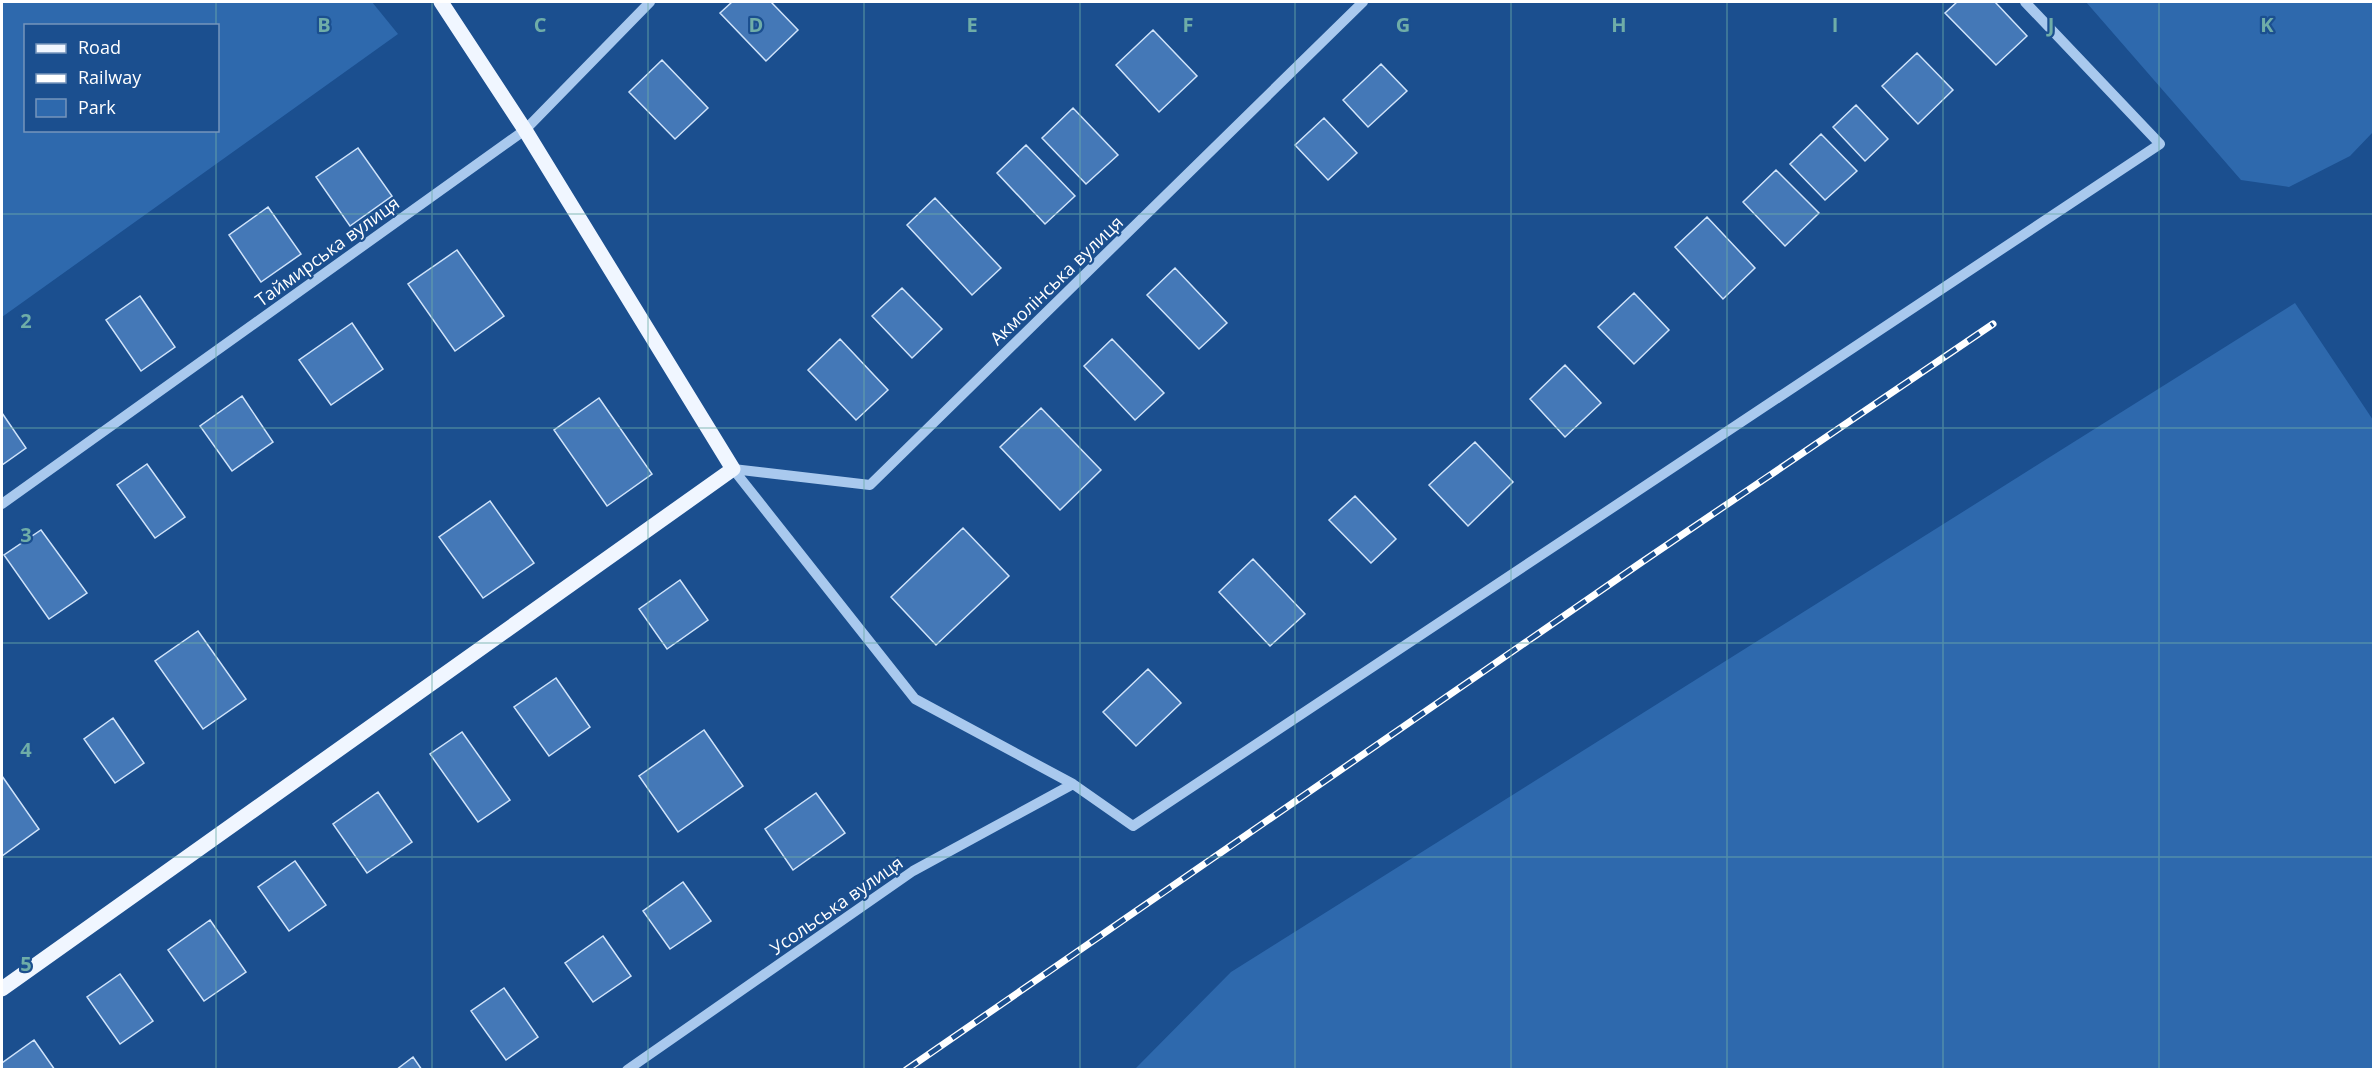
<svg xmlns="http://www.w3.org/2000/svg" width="2375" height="1071" font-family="'Open Sans',sans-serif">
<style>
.green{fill:#2e69ad;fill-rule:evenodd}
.building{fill:#4478b7;stroke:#cfe3fa;stroke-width:1.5}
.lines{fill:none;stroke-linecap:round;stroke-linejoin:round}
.minor{stroke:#a9c9ee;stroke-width:10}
.major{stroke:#f0f6ff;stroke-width:15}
.rail-casing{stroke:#fff;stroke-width:7}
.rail{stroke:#1b4f8f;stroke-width:4.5;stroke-dasharray:14;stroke-linecap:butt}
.grid{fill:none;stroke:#6fada8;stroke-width:1.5;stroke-opacity:0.55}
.labels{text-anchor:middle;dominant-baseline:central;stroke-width:4.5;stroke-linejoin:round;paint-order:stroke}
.street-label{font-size:18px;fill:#fff;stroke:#1b4f8f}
.grid-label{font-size:20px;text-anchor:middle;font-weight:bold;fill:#6fada8;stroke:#1b4f8f;stroke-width:4.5;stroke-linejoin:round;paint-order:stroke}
</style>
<rect width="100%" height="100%" fill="#1b4f8f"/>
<path class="green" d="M2,2h370l26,32 -396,283zM26,26h192v104h-192z
M2086,2h287v130l-23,24 -61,31 -48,-7z
M2295,303l78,117v649h-1238l96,-97z"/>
<path class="building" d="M732,2h39l27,28 -32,31 -46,-48z
M1957,2h38l32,34 -31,29 -51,-52z
M1153,30l44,46 -38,36 -43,-47z
M1917,53l36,37 -35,34 -36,-38z
M662,60l46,48 -33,31 -46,-47z
M1381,64l26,27 -39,36 -25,-27z
M1856,105l32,34 -23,22 -32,-34z
M1073,108l45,47 -32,29 -44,-46z
M1324,118l33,35 -29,27 -33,-35z
M1821,134l36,37 -32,29 -35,-36z
M1026,145l49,51 -30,28 -48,-51z
M358,148l34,48 -42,30 -34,-49z
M1776,170l43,43 -34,33 -42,-44z
M935,198l66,70 -29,27 -65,-70z
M268,207l33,47 -40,28 -32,-47z
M1707,217l48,51 -32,31 -48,-52z
M457,250l47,66 -49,35 -47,-67z
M1175,268l52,55 -28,26 -52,-54z
M902,288l40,41 -30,29 -40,-42z
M1634,293l35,37 -35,34 -36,-37z
M140,296l35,51 -34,24 -35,-51z
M352,323l31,46 -52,36 -32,-45z
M840,339l48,51 -32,30 -48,-50z
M1112,339l52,54 -29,27 -51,-54z
M1565,365l36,38 -36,34 -35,-38z
M242,396l31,46 -41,29 -32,-45z
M599,398l53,76 -45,32 -53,-76z
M1041,408l60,62 -41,40 -60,-63z
M2,413l24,35 -24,17z
M1475,442l38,40 -45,44 -39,-41z
M147,464l38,53 -30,21 -38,-53z
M1355,496l41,43 -25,24 -42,-43z
M490,501l44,62 -51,35 -44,-61z
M963,528l46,48 -73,69 -45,-48z
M41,530l46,63 -38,26 -45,-64z
M1253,559l52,55 -35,32 -51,-54z
M680,580l28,40 -41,29 -28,-40z
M198,631l48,68 -43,30 -48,-68z
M1148,669l33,34 -45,43 -33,-34z
M556,678l34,49 -41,29 -35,-49z
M113,718l31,45 -29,20 -31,-44z
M704,730l39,56 -65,46 -39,-56z
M462,732l48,68 -32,22 -48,-68z
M2,776l37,53 -37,27z
M378,792l34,50 -45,31 -34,-49z
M816,793l29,40 -52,37 -28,-41z
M295,861l31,44 -37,26 -31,-44z
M683,882l28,39 -41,28 -27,-38z
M210,920l36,52 -42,29 -36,-51z
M603,936l28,40 -38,26 -28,-39z
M120,974l33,47 -33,23 -33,-47z
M504,988l34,49 -32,23 -35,-49z
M34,1040l21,30h-53v-7z
M413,1057l9,13h-26z"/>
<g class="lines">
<path class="minor" d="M733,469l182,230 158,85 60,42 1027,-682 -135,-142
M733,469l137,16 493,-483
M2,504l523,-374 125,-128
M627,1070l286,-199 160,-87"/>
<path class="major" d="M2,989l731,-520 -208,-339 -84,-128"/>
<defs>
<path id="rail" d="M906,1070l733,-506 354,-240"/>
</defs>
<use href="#rail" class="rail-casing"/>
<use href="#rail" class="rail"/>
</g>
<path class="grid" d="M216,2v24M432,2v1068M648,2v1068M864,2v1068M1080,2v1068M1295,2v1068M1511,2v1068M1727,2v1068M1943,2v1068M2159,2v1068M216,130v940M2,214h2372M2,428h2372M2,643h2372M2,857h2372"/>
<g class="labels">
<g class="street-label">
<text transform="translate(327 251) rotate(-36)">Таймирська вулиця</text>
<text transform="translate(1056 280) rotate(-44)">Акмолiнська вулиця</text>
<text transform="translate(836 905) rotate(-35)">Усольська вулиця</text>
</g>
</g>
<g class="grid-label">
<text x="324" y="32">B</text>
<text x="540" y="32">C</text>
<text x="756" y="32">D</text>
<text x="972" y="32">E</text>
<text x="1188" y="32">F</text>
<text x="1403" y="32">G</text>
<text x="1619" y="32">H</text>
<text x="1835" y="32">I</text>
<text x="2051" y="32">J</text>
<text x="2267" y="32">K</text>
<text x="26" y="328">2</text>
<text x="26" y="542">3</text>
<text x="26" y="757">4</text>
<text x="26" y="971">5</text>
</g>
<rect width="2375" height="1071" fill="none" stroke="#ffffff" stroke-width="6"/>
<rect x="24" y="24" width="195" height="108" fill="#1b4f8f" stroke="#7695bc" stroke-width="1.5"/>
<rect x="36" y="44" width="30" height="9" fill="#f0f6ff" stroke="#7695bc" stroke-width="1.5"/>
<text x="78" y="54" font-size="18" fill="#ffffff">Road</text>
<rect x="36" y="74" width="30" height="9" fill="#ffffff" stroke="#7695bc" stroke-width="1.5"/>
<text x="78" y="84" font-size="18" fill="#ffffff">Railway</text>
<rect x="36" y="99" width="30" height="18" fill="#2e69ad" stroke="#7695bc" stroke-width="1.5"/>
<text x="78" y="114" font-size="18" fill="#ffffff">Park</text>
</svg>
